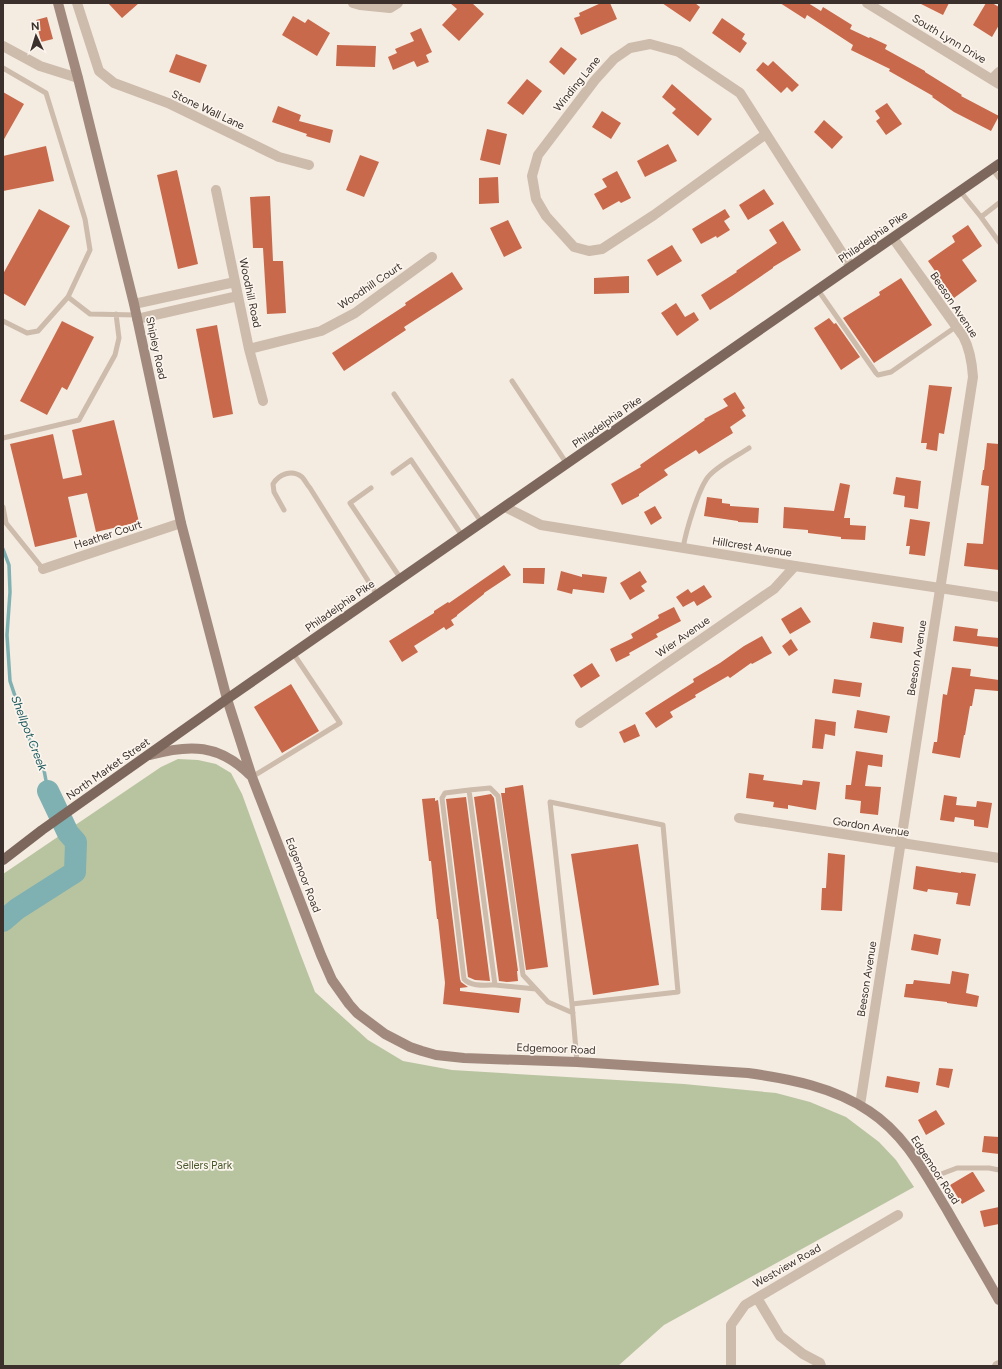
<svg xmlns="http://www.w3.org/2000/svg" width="1002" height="1369" font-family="Figtree,sans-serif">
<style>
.green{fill:#b8c4a0}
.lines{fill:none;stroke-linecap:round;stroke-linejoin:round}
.stream{stroke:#7fb0b2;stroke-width:3.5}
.river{stroke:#7fb0b2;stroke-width:22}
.building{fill:#c8694b}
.service{stroke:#cdbbac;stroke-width:5}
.minor{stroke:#cdbbac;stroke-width:10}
.tertiary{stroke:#cdbbac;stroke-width:10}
.secondary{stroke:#a18a7d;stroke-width:10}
.primary{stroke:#7d675c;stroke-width:10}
.labels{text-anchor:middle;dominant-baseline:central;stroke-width:3.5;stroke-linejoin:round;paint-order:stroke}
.street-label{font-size:11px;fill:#3b302b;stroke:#fbf5ee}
.park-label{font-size:11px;fill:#4a5a2e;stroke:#fbf5ee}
.water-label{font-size:12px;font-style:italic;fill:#1f5a5e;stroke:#fbf5ee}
</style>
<rect width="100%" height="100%" fill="#f4ebe1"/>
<path class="green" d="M178,759l20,1 18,4 15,9 11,21 58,159 15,39 53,48 35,21 49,9 232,14 92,9 34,9 36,15 33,25 17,18 18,27 -250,138 -46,41h-615v-492l158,-107z"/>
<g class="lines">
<path class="stream" d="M3,549l6,16 1,27 -3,43 3,46 19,57 14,27 5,26"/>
<path class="river" d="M3,921l14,-12 58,-37 1,-30 -8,-9 -20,-42"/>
</g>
<path class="building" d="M108,3h31l-17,15z
M450,3h22l12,11 -25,27 -17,-16 15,-16z
M601,3h9l7,16 -36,16 -7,-17 6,-2 -1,-3z
M662,3h33l5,4 -10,15z
M780,3h28l13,8 2,-4 29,18 -2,4 19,9 1,-1 17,8 -2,4 40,22v1l37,23 -1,1 38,20 -8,15 -37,-19 -22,-15 1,-1 -44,-25 1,-2 -39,-19 2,-5 -46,-30 -2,4z
M919,3h30l-6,12z
M986,3h6l7,4v18l-7,12 -19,-12z
M293,16l12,7 3,-4 22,14 -13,23 -35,-21z
M47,17l6,22 -12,3 -5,-22z
M722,18l23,16 -3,5 5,4 -7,10 -28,-20z
M421,28l11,24 -6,3 3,7 -12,5 -3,-6 -21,9 -5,-13 9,-4 -2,-4 19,-8 -4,-8z
M337,45l39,1 -1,21 -39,-1z
M561,47l16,12 -13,16 -15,-13z
M176,54l31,11 -7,18 -31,-11z
M773,61l26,24 -7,7 -5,-5 -6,6 -25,-23 7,-8 5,4z
M527,79l15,12 -19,24 -16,-12z
M672,84l40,35 -14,17 -26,-23 4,-4 -14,-12z
M3,92l21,12 -21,37z
M887,103l15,21 -16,11 -10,-14 4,-3 -5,-7z
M278,106l23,9 -2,6 34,9 -3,13 -24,-7 1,-2 -35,-12z
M602,111l19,12 -10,16 -19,-12z
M824,120l19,17 -11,12 -18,-17z
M487,129l20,5 -7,31 -20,-5z
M668,144l9,17 -32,16 -8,-16z
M46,146l8,35 -51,10v-35z
M360,155l19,7 -15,35 -18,-7z
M177,170l21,94 -20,5 -21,-94z
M617,171l14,27 -10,5 -2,-2 -16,9 -9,-16 13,-7 -5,-8z
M498,177l1,26 -20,1v-26z
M764,189l10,15 -26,16 -9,-15z
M270,196l3,65h10l3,52 -19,1 -4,-66h-10l-3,-51z
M39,209l31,17 -45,80 -22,-13v-19z
M725,209l5,8 -6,4 6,9 -13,8 -1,-2 -15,8 -9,-15z
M508,220l14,28 -18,9 -14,-29z
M783,221l18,29 -28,17v1l-41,28 -22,14 -9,-15 36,-23 -1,-1 41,-28 -8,-13z
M968,225l14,21 -20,14 15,21 -23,17 -26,-37 27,-19 -3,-6z
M672,245l10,16 -25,15 -10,-16z
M452,272l11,17 -59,38 2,3 -62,41 -12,-18 74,-48 -1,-2z
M629,276v17l-35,1v-16z
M901,278l31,47 -58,38 -31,-45 37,-23 -1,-3z
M676,303l9,14 9,-5 5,8 -22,16 -16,-23z
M829,318l5,6 2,-1 24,34 -19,13 -27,-42z
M62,321l32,16 -27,53 -5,-3 -15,28 -27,-14z
M217,325l16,89 -20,4 -17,-89z
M929,385l23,2 -8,47 -5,-1 -2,18 -11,-2 1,-6h-6z
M735,392l10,16 -3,2 4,6 -16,11 3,6 -34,21 -3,-4 -32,20 4,5 -29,19v2l-17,9 -11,-21 30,-17 -1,-2 65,-45 -1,-1 24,-13 -5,-7z
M114,420l25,102 -43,10 -9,-39 -19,4 9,40 -42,10 -25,-103 43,-10 10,45 19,-4 -10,-45z
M987,443l12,1v126l-35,-4 3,-23 16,1 6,-58 -8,-1 2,-15h1z
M896,477l25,4 -3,28 -14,-2 1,-11 -12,-2z
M840,483l10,2 -6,33h6v7l16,1 -1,14 -24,-1v-2l-33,-4v-3l-25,-2 1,-21 50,4z
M707,497l15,2v4l8,1v2l29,2 -1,15 -20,-1v-1l-34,-5z
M655,506l7,12 -11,7 -7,-13z
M910,519l20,3 -5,34 -16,-2 1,-8h-4z
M504,565l7,10 -27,18v1l-27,21v1l-6,4 3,5 -8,5 -2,-3 -30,19 4,6 -16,10 -13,-21 45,-28v-2l14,-9 1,1z
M523,568h22l-1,16 -21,-1z
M561,571l21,6v-3l25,3 -3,16 -31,-4 -1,5 -15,-4z
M640,571l7,11 -6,4 4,5 -15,9 -10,-17z
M704,585l8,12 -15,9 -3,-5 -11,6 -7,-10 12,-8 3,4z
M674,607l7,14 -25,13 2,3 -29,16 1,2 -14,7 -6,-13 23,-11 -2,-4 28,-16 -1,-3z
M801,607l10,15 -21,12 -9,-15z
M873,622l31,5 -2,16 -32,-5z
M955,626l23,3 -1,7 22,2v9l-46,-6z
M762,636l10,17 -20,11 -1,-1 -21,15 -2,-2 -33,19 1,2 -26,15 3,5 -17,11 -11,-15 49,-31 -1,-3 27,-16 24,-17z
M791,639l7,11 -9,6 -7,-10z
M592,663l8,13 -19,12 -8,-13z
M952,667l19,2 -1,7 29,4 -1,11 -23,-2 -3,17h-2l-5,29h-1l-4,23 -28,-5 2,-11h3l6,-48 4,1z
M834,679l28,4 -2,14 -28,-4z
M291,684l28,47 -37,22 -28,-46z
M857,710l33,6 -3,17 -33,-5z
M815,719l21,3 -1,14 -10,-2 -2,15 -11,-1z
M635,724l5,12 -16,7 -5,-11z
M856,751l27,4 -1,12 -14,-2 -3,21 16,1 -3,28 -18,-2 1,-12 -16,-2 1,-14h5z
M749,773l15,2 -1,5 39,5 1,-5 17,2 -4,28 -28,-5v4l-15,-2 1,-5 -28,-4z
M523,785l25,182 -22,3 -25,-177h4v-5z
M491,794l3,4 24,173h-1l1,10 -11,1 -8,-1 -25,-184z
M944,795l13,2 -1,8 20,2 1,-6 15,2 -4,25 -14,-2v-6l-19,-3 -1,5 -14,-2z
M466,797l24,184 -15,-1 -7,-3 -22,-178z
M435,798v3l3,-1 22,179 1,3 7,5 -8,1v3l61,7 -2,15 -76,-9 2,-21 -7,-64h-1l-6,-58h-2l-7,-62z
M638,844l21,141 -66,10 -22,-141z
M828,853l17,2 -3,56 -21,-1 1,-22h4z
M916,866l45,7v-1l15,2 -6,32 -14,-2 2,-11 -30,-4 -1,3 -14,-3z
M914,934l27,5 -3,16 -27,-5z
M952,971l17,3 -3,19 13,3 -2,11 -30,-4v-1l-43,-5 2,-13h7l1,-4 36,4z
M939,1068l14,1 -4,19 -13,-3z
M887,1076l33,6 -2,11 -33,-6z
M936,1110l9,14 -19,11 -8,-15z
M984,1136l15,1v17l-17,-2z
M972,1172h1l12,19 -23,13 -12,-19z
M999,1207v17l-15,3 -4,-16z"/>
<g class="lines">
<path class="service" d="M3,68l43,25 39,126 5,31 -22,47 22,17 46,1
M992,169l7,9
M960,191l21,26 18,-14
M981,217l18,25
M818,290l58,83 2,2 13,-3 66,-46
M3,321l24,12 11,-2 30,-34
M512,381l55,83
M394,394l88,129
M3,438l76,-18 36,-65 4,-17 -3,-24
M393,473l18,-13 52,77
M371,488l-21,15 51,76
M3,507l3,16 37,46
M284,510l-10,-18 -1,-8c6,-10 19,-15 29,-7 3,3 5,8 8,11l67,107
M683,548c3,-17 15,-58 25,-71 9,-11 29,-21 41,-29
M252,777l88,-54 -47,-70
M469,790l-24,3 -3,5 22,181c7,8 22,6 31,6
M536,989l-41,-4 -26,-195 21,-2 8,8 25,179 25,27 25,11
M572,1004l106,-12 -15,-167 -113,-23 22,202 5,58
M928,1179l29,-11h32l10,2"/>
<path class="minor" d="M77,3l22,68 15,12 54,20 111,54 30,8
M353,3l7,2 30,3 8,-5
M867,3l132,81
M3,46l37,20 38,12
M992,79l7,-7
M766,134l-112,81 -52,34 -13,2 -15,-4 -28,-31 -10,-17 -4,-23 6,-21 57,-75 19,-21 16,-11 20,-4 29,8 61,41 111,174
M216,190l33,159 14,52
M134,304l101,-22
M137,319l101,-23
M249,349l72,-18 34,-18 77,-56
M43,569l138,-46
M580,723l194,-134 21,-23
M739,818l260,40
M860,1105l113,-728c-1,-15 -3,-28 -10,-41l-70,-98
M757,1298l23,38 23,18 17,9 1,3
M731,1366v-41l14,-20 153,-90
M997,1366l2,-1"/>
<path class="tertiary" d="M505,507l36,18 254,41 204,31"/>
<path class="secondary" d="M58,3l20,75 56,226 47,219 46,176 25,78 69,178 11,25 17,24 8,9 28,21 25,13 12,4 14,4 28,3 113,4 171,11c43,6 85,14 121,38 37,24 56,63 78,99 17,30 35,60 52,90
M150,755c40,-11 69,-11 100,20"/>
<path class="primary" d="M3,860l39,-30 185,-131 772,-535"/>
</g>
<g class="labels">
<g class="street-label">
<text transform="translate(949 39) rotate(31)">South Lynn Drive</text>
<text transform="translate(577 84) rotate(-51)">Winding Lane</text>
<text transform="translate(208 110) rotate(25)">Stone Wall Lane</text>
<text transform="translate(873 237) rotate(-35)">Philadelphia Pike</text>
<text transform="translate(370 286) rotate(-34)">Woodhill Court</text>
<text transform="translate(250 293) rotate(78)">Woodhill Road</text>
<text transform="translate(954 305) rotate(56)">Beeson Avenue</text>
<text transform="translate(156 348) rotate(78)">Shipley Road</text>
<text transform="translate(607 422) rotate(-35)">Philadelphia Pike</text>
<text transform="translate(108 535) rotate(-18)">Heather Court</text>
<text transform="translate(752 547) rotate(9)">Hillcrest Avenue</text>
<text transform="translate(340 606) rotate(-35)">Philadelphia Pike</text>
<text transform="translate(683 637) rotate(-35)">Wier Avenue</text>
<text transform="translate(917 658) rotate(-81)">Beeson Avenue</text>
<text transform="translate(108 769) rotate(-35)">North Market Street</text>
<text transform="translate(871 827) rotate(9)">Gordon Avenue</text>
<text transform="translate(303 875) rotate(69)">Edgemoor Road</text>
<text transform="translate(867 979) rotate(-81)">Beeson Avenue</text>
<text transform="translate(556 1049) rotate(2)">Edgemoor Road</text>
<text transform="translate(935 1170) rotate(57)">Edgemoor Road</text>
<text transform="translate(787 1266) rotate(-30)">Westview Road</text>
</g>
<g class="park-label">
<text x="204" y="1165">Sellers Park</text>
</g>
<g class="water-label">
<text transform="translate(29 733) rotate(69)">Shellpot Creek</text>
</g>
</g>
<rect width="1002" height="1369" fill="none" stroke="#3b302b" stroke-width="8"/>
<g transform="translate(36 36) rotate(356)" stroke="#fbf5ee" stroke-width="3" paint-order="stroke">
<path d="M0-3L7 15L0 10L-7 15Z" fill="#3b302b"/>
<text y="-6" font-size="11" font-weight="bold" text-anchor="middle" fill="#3b302b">N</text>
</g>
</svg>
